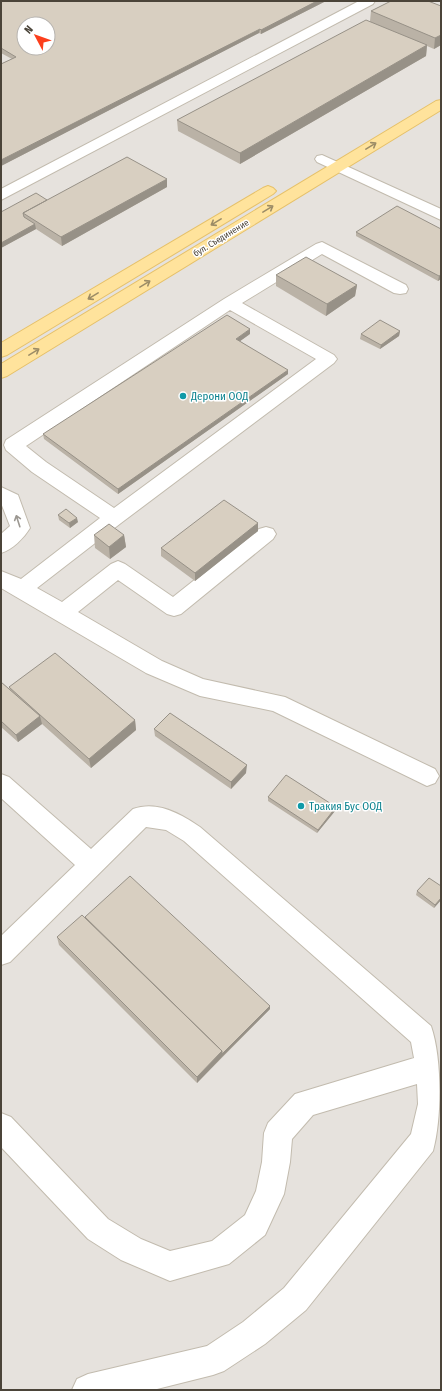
<svg xmlns="http://www.w3.org/2000/svg" width="442" height="1391" font-family="'Fira Sans Condensed',sans-serif">
<style>
.industrial{fill:#e6e2dd;fill-rule:evenodd}
.lines{fill:none;stroke-linecap:round;stroke-linejoin:round}
.minor-casing{stroke:#c2bbae;stroke-width:2}
.major-casing{stroke:#e6c16a;stroke-width:2}
.minor{fill:#fff;fill-rule:evenodd}
.major{fill:#ffe39c;fill-rule:evenodd}
.wall{fill:#bab2a6}
.shaded-wall{fill:#979187}
.building{fill:#d8cfc1;stroke:#979187;fill-rule:evenodd}
.oneway{stroke:#9c8c66}
.oneway2{stroke:#9c9892}
.culture-dot{fill:#0f9aa8;stroke:#fff;stroke-width:1.5}
.labels{text-anchor:middle;dominant-baseline:central;stroke-width:3;stroke-linejoin:round;paint-order:stroke}
.far-street-label{font-size:9px;fill:#4b4439;stroke:#fff}
.culture-label{font-size:11px;fill:#0d838f;stroke:#fff;text-anchor:start}
</style>
<rect width="100%" height="100%" fill="#f6f3ec"/>
<path class="industrial" d="M1,1h440v1389h-440zM24,24h24v24h-24z"/>
<g class="lines">
<defs>
<path id="minor" d="M359,1h16l-2,3 -372,196v-11z
M322,155l119,54v11l-124,-58 -2,-3 2,-3z
M322,242l84,43 2,4 -2,4 -6,1 -6,-1 -72,-39 -80,49 92,52 3,4 -3,4 -213,160 -84,65 25,14 49,-38 7,-3 7,3 48,33 86,-68 7,-2 7,2 3,5 -3,5 -92,75 -7,2 -7,-2 -49,-34 -40,32 84,49 41,18 82,18 150,72 4,7 -4,7 -8,3 -154,-75 -73,-15 -54,-23 -145,-85v-17l20,8 79,-61 -68,-46 -26,-22 -2,-5 2,-5 218,-141 92,-55zM230,310l86,49 -202,149 -68,-46 -20,-16z
M1,487l17,8 12,33c-6,10 -18,22 -29,25v-19l9,-8 -9,-23z
M1,774l8,3 82,72 42,-40c24,-9 48,5 67,18l231,199c11,32 11,92 2,125l-127,159 -41,34 -41,27 -11,4 -60,15h-81l5,-11 11,-5 119,-28 36,-24 41,-34 127,-154 7,-30 -1,-20 -104,31 -21,24 -2,23 -6,32 -19,41 -36,29 -59,17 -49,-21 -33,-21 -87,-92v-34l10,4 97,102 33,20 29,12 42,-10 33,-26 11,-24 6,-29 2,-29 4,-10 27,-29 119,-36 -3,-16 -227,-201 -18,-11 -20,-3 -136,135 -9,3v-29l74,-71 -74,-67z"/>
<path id="major" d="M441,100v10l-434,266 -6,2v-14l435,-263z
M268,186l5,2 3,3 -3,3 -266,161 -6,2v-14l262,-155z"/>
</defs>
<use href="#minor" class="minor-casing"/>
<use href="#major" class="major-casing"/>
<use href="#minor" class="minor"/>
<use href="#major" class="major"/>
</g>
<path class="wall" d="M1,1h325l-65,33 -2,-1 -258,133v-102l11,-5 -11,-6z
M441,6v39l-7,4 -7,-3 -1,10 -186,108 -62,-33 -1,-11 193,-99 1,-10z
M167,187l-105,59 -26,-17 -35,19v-36l46,-12z
M441,229v50l-3,2 -82,-45v-4z
M276,275l81,10 -2,11 -29,20 -50,-30z
M400,331l-1,5 -19,13 -20,-10 1,-5z
M250,334l-10,7 48,33 -170,120 -74,-55 -1,-5z
M58,515l20,7 -8,6 -11,-8z
M258,523v8l-63,50 -34,-25v-8z
M94,535h30l2,12 -16,12 -15,-11z
M1,682l9,8 -1,-3 126,33 1,10 -45,38 -49,-44 -24,18 -17,-15z
M154,729l92,44 -15,16 -76,-53z
M268,797l68,10 -1,4 -18,22 -49,-32z
M441,886v14l-7,8 -18,-13 1,-4z
M85,917l185,89v3l-73,74 -138,-138 -2,-8z"/>
<path class="shaded-wall" d="M317,1h9l-65,33v-4z
M260,29l-1,4 -258,133v-6z
M441,35v10l-7,4 1,-11z
M427,45l-1,11 -186,108v-11z
M167,179v8l-105,59 -1,-9z
M35,224l1,5 -35,19v-5z
M441,275v4l-3,2 1,-5z
M357,285l-2,11 -29,20 1,-12z
M250,329v5l-14,10v-5z
M400,331l-1,5 -19,13 1,-4z
M288,370v4l-170,120v-5z
M77,518l1,4 -8,6 -1,-5z
M258,523v8l-63,50v-8z
M124,535l2,12 -16,12 -1,-12z
M40,716l2,8 -24,18 -2,-7z
M135,720l1,10 -45,38 -2,-9z
M247,765l-1,8 -15,16v-7z
M336,807l-1,4 -18,22 1,-3z
M441,898v2l-7,8 1,-3z
M270,1006v3l-48,48v-3z
M222,1051v6l-25,26v-6z"/>
<path class="building" d="M1,1h316l-56,29 -1,-1 -259,131v-96l15,-7 -15,-9zM24,24h24v24h-24z
M391,1h37l13,5v29l-6,3 -64,-27z
M366,20l61,25 -187,108 -63,-33z
M127,157l40,22 -106,58 -38,-24z
M36,193l11,7 -24,13 1,4 11,7 -34,19v-31z
M397,206l44,23v46l-2,1 -83,-44z
M306,257l51,28 -30,19 -51,-29z
M227,315l23,14 -14,10 52,31 -170,119 -75,-55z
M380,320l20,11 -19,14 -20,-11z
M224,500l34,23 -63,50 -34,-25z
M66,509l11,9 -8,5 -11,-8z
M109,524l15,11 -15,12 -15,-12z
M55,653l80,67 -46,39 -80,-72z
M1,682l39,34 -24,19 -15,-14z
M170,713l77,52 -16,17 -77,-53z
M286,775l50,32 -18,23 -50,-33z
M130,876l140,130 -48,48v-3l-137,-134z
M429,878l12,8v12l-6,7 -18,-14z
M82,915l140,136 -25,26 -140,-140z"/>
<defs><path id="oneway-shaft" d="M-6 0H5M1.5-3L5.5 0L1.5 3" fill="none" stroke-width="1.6" stroke-linecap="round" stroke-linejoin="round"/></defs>
<g class="oneway">
<use href="#oneway-shaft" transform="translate(371 146) rotate(-31)"/>
<use href="#oneway-shaft" transform="translate(268 209) rotate(-31)"/>
<use href="#oneway-shaft" transform="translate(216 222) rotate(149)"/>
<use href="#oneway-shaft" transform="translate(145 284) rotate(-31)"/>
<use href="#oneway-shaft" transform="translate(93 296) rotate(149)"/>
<use href="#oneway-shaft" transform="translate(34 352) rotate(-31)"/>
</g>
<use class="oneway2" href="#oneway-shaft" transform="translate(18 521) rotate(-108)"/>
<g class="culture-dot">
<circle cx="183" cy="396" r="4"/>
<circle cx="301" cy="806" r="4"/>
</g>
<g class="labels">
<g class="far-street-label">
<text transform="translate(221 238) rotate(-31)">бул. Съединение</text>
</g>
<g class="culture-label">
<text x="191" y="396">Дерони ООД</text>
<text x="309" y="806">Тракия Бус ООД</text>
</g>
</g>
<rect width="442" height="1391" fill="none" stroke="#4b4439" stroke-width="4"/>
<g transform="translate(36 36) rotate(311)"><circle r="19" fill="#ffffff" stroke="#b7b4b0"/>
<path d="M0-3L7 15L0 10L-7 15Z" fill="#fc3f1d"/>
<text y="-6" font-size="11" font-weight="bold" text-anchor="middle" fill="#4b4439">N</text>
</g>
</svg>
